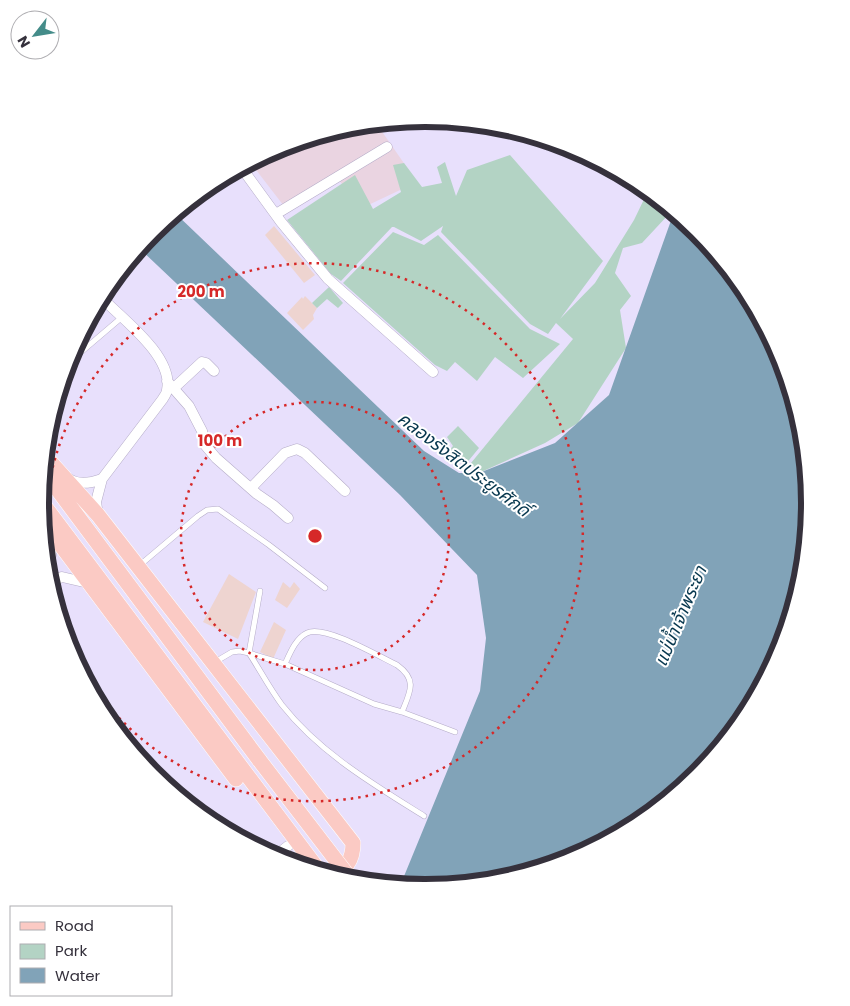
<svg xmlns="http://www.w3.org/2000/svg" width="850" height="1006" font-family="Poppins,'Noto Sans Thai',sans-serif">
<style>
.industrial{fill:#eed4d0}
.education{fill:#ead4e1}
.green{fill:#b3d3c4}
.water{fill:#81a3b8}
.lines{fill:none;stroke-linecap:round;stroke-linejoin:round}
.service-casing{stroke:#b5acc8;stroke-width:6}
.minor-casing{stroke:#b5acc8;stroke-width:11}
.primary-casing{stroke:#fff;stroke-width:16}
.service{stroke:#fff;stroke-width:5}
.minor{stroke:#fff;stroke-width:10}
.primary{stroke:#fbcac4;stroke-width:15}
.primary-bridge-casing{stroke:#fff;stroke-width:16;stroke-linecap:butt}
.primary-bridge{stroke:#fbcac4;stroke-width:15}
.ring{fill:none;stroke:#d62828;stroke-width:2.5;stroke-dasharray:2.5 5}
.labels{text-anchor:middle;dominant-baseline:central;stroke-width:4;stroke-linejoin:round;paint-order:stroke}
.water-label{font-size:18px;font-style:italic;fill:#07374e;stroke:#fff}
.rim{fill:none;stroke:#35313c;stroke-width:6}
.centre{fill:#d62828;stroke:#fff;stroke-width:2.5}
.ring-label{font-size:15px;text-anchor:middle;font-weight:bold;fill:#d62828;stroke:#fff;stroke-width:4;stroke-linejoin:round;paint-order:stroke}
</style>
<rect width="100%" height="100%" fill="#e8e0fc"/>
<path class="industrial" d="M274,226l41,49 -11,8 -39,-48z
M305,296l12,12 -4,7 1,4 -11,11 -16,-17 15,-16 1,2z
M229,574l27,18 -18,47 -35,-17z
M283,582l7,6 4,-6 6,7 -13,19 -12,-8z
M274,622l12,8 -13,29 -13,-7z"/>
<path class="education" d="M376,123l41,59 -55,26 -25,-30 -50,32 -37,-48 28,-15 72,-22z"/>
<path class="green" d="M510,155l93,106 -43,58 35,-36 39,-63 14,-29 11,8 -1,7 11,8 -27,29 -19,5 -8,25 16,23 -11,14 6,38 -48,75 -33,20 -66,30 -8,-10 102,-124 -17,-16 -8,11 -18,-10 -89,-92 2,-6 -22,15 -27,-14h-2l-51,54 -10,-7 -44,-54 68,-45 18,34 28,-17 -8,-27 11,-2 18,24 20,-4 -5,-16 8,-5 11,34 11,-26z
M393,232l31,13 14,-10 92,94 30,15 -37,34 -28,-21 -18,24 -22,-19 -8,9 -12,-6 -92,-82z
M329,287l14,16 -5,5 -11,-9 -10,9 -5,-5z
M458,426l21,22 -14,17 -19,-11 7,-8 -6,-9z"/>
<path class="water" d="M674,212l23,19 48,58 36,67 22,72 7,75 -7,75 -22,73 -39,70 -45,54 -58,48 -67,36 -72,22 -75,7 -25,-2 80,-195 6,-53 -9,-63 -77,-80 -261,-247 14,-17 22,-18 249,238 35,22h20l76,-30 54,-48z"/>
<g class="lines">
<defs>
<path id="service" d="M67,364l54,-46
M140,565l58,-49 9,-6 11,-1 51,36 56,43
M260,591l-11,62c11,17 21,36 33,52 38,48 91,79 142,111
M215,662l17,-10 8,-1 9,2 36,11 89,40 28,8 53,20
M285,664c5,-11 11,-26 22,-31 17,-9 73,24 90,32 21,15 13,27 5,47"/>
<path id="minor" d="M241,167l40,55 47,57 105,93
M276,214l111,-67
M167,381l22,25 13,25 3,14 11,13 41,36 16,11 15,13
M174,388l28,-26 4,1 8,8
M68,478c10,8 23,5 34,1
M251,488l34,-35 12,-4 8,4 40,38
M98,515l-2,-13 6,-23 60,-79c2,-3 5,-7 5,-10 7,-34 -46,-72 -66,-93
M47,574l4,-19 -1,-23
M49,582l13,-5 26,6
M274,857l14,-11"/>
<path id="primary" d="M45,456l53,59 255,328c0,17 -7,27 -22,32
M43,470l217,291
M40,500l280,372
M42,520l194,259"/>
</defs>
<use href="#service" class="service-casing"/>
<use href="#minor" class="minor-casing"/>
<use href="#primary" class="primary-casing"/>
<use href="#service" class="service"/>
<use href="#minor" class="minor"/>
<use href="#primary" class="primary"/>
<defs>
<path id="primary-bridge" d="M260,761l92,120"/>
</defs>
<use href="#primary-bridge" class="primary-bridge-casing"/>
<use href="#primary-bridge" class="primary-bridge"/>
</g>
<g class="ring">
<circle cx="315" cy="536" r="134"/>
<path d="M52 594A269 269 0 1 1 64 632"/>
</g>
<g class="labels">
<g class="water-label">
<text transform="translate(464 464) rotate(37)">คลองรังสิตประยูรศักดิ์</text>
<text transform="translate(680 616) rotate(-67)">แม่น้ำเจ้าพระยา</text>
</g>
</g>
<path d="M0 0H850V1006H0ZM49 503a376 376 0 1 1 752 0a376 376 0 1 1-752 0Z" fill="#fff" fill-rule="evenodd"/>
<path class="rim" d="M49 503a376 376 0 1 1 752 0a376 376 0 1 1-752 0Z"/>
<circle cx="315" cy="536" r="8" class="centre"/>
<g class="ring-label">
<text x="201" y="297">200 m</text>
<text x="220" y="446">100 m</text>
</g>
<rect x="10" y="906" width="162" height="90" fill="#ffffff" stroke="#aeadb1"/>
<rect x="20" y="922" width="25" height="8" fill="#fbcac4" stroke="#aeadb1"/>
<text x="55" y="931" font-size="15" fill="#35313c">Road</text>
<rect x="20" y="944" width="25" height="15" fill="#b3d3c4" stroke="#aeadb1"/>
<text x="55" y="956" font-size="15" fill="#35313c">Park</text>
<rect x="20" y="968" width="25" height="15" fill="#81a3b8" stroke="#aeadb1"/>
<text x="55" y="981" font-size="15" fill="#35313c">Water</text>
<g transform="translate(35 35) rotate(239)"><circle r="24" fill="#ffffff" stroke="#aeadb1"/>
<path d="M0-4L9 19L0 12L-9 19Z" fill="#448c89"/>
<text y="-8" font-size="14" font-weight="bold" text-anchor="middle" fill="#35313c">N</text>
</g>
</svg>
